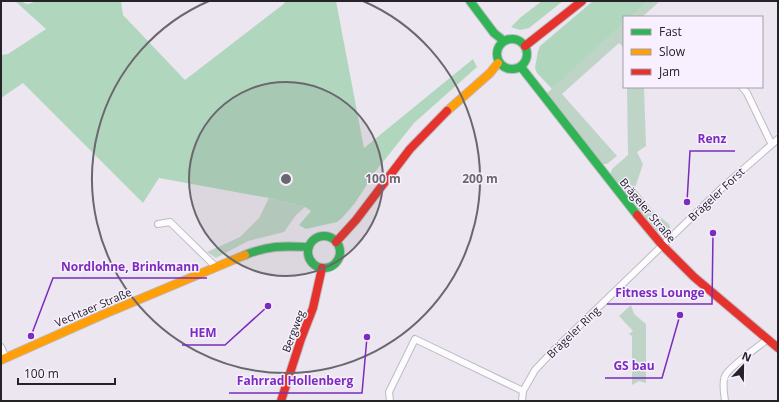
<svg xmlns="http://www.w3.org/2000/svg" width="779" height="402" font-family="'Open Sans',sans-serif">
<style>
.green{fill:#bed4c6}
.forest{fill:#b0d7bd}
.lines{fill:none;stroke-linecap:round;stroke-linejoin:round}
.street-casing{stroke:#bfbbc2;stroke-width:8}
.fast-casing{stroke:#bfbbc2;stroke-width:10}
.slow-casing{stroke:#bfbbc2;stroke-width:10}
.jam-casing{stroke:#bfbbc2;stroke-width:10}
.street{stroke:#fcfbfd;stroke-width:6}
.fast{stroke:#30b455;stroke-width:8}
.slow{stroke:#ff9f0a;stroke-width:8}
.jam{stroke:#e5322d;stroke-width:8}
.ring{fill:none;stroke:#6b676e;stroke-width:2}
.labels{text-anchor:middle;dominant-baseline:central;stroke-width:3;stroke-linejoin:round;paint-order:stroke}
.street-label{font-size:11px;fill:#252228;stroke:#f9f0ff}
.centre{fill:#6b676e;stroke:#f9f0ff;stroke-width:2}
.ring-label{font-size:12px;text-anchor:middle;font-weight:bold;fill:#6b676e;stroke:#f9f0ff;stroke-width:3;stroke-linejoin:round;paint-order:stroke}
.leader{fill:none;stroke:#7b2cbf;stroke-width:1.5}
.callout-dot{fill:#7b2cbf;stroke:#f9f0ff;stroke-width:1.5}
.callout-label{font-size:12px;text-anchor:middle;font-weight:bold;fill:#7b2cbf;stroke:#f9f0ff;stroke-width:3;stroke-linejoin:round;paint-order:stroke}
</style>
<rect width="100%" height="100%" fill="#ece6f0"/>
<path class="green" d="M648,1h12l-18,16h-11z
M624,23v25l-5,-5 -57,51 55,62 -10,8h-6l-55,-70z
M627,87h17l2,59 -9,6 6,12 -8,24 19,24 15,12 2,6 -6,4 -10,-3 -45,-56 2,-6 16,-14z
M269,198l36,9 -9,8 -12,17 -36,9 -32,17 -9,-6 33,-15 19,-19z
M631,305l3,9 12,10v59l-7,-2 -7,4v-49l-3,-2 4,-3 -14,-15z"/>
<path class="forest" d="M15,1h8l1,2 4,1 9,-3h85l-1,1 2,13 62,65 100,-77 -3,-2h54l28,147 109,-89 4,8 -63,56 -39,49 -20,31 -13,15 -5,4 -31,7 -7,-4 12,-14 -6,-4 -36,-9 -110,-20 -16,25 -120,-120 -22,15v-43l7,-1 38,-25z
M542,1h21l-34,27 -9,2 -9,-3 10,-10z
M593,1h55l-17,16h-7v6l-72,66 -15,-16 -2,-5 3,-17 2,-5z"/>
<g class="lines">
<defs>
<path id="street" d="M742,87l5,6 24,50
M158,224l12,-2 46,45
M1,347l5,11
M390,401l-1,-9 26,-53 108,52 12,-21 16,-17 173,-167 54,-47
M522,401l1,-10
M725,401c-1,-7 -3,-18 0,-25 5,-10 33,-29 43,-37"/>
<path id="fast" d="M470,1l24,32 10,8
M497 54a15 15 0 1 1 30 0a15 15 0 1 1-30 0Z
M521,67l116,148
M308 252a16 16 0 1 1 32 0a16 16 0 1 1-32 0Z
M245,255c25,-10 38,-9 64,-8"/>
<path id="slow" d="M447,111l43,-38 8,-10
M1,360l101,-45 143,-60"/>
<path id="jam" d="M525,46l57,-45
M637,215l25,30 32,32 84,71
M336,242l20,-22 54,-71 37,-38
M281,401l20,-62 12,-31 9,-40"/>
</defs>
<use href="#street" class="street-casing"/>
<use href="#fast" class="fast-casing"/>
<use href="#slow" class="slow-casing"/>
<use href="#jam" class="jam-casing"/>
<use href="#street" class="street"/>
<use href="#fast" class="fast"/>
<use href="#slow" class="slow"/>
<use href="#jam" class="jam"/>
</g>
<circle cx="286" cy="179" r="97" fill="#6b676e" fill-opacity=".12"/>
<g class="ring">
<circle cx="286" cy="179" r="97"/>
<path d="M363 1A194 194 0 1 1 209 1"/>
</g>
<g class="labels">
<g class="street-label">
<text transform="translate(716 194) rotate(-43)">Brägeler Forst</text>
<text transform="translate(648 210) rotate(50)">Brägeler Straße</text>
<text transform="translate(93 307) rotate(-23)">Vechtaer Straße</text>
<text transform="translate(293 331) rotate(-69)">Bergweg</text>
<text transform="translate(573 332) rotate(-44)">Brägeler Ring</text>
</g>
</g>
<circle cx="286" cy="179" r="6" class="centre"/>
<g class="ring-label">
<text x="383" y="183">100 m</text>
<text x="480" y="183">200 m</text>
</g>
<path class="leader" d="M687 202L690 151H735M31 336L53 278H207M713 233L712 304H607M268 306L225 345H182M680 315L662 378H605M367 337L362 393H229"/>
<g class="callout-dot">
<circle cx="687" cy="202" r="4"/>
<circle cx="31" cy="336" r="4"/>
<circle cx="713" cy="233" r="4"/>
<circle cx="268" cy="306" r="4"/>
<circle cx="680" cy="315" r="4"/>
<circle cx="367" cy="337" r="4"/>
</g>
<g class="callout-label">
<text x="712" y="143">Renz</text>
<text x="130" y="271">Nordlohne, Brinkmann</text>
<text x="660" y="297">Fitness Lounge</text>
<text x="203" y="337">HEM</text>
<text x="634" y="370">GS bau</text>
<text x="295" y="385">Fahrrad Hollenberg</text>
</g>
<rect width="779" height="402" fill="none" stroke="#252228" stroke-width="4"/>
<rect x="623" y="16" width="140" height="72" fill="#f9f0ff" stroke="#a49ea9"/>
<rect x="631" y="29" width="20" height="6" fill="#30b455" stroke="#a49ea9"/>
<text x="659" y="36" font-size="12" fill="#252228">Fast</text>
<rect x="631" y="49" width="20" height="6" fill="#ff9f0a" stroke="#a49ea9"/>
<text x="659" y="56" font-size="12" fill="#252228">Slow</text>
<rect x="631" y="69" width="20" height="6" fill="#e5322d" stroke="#a49ea9"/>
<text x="659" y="76" font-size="12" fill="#252228">Jam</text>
<g transform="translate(743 366) rotate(22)" stroke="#f9f0ff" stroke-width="3" paint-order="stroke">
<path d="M0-3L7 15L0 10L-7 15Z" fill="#252228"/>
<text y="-6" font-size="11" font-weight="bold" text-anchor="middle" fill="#252228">N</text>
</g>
<path d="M18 378v6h97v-6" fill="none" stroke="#252228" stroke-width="2"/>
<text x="24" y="378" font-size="12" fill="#252228" stroke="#f9f0ff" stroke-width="3" paint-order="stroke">100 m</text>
</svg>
